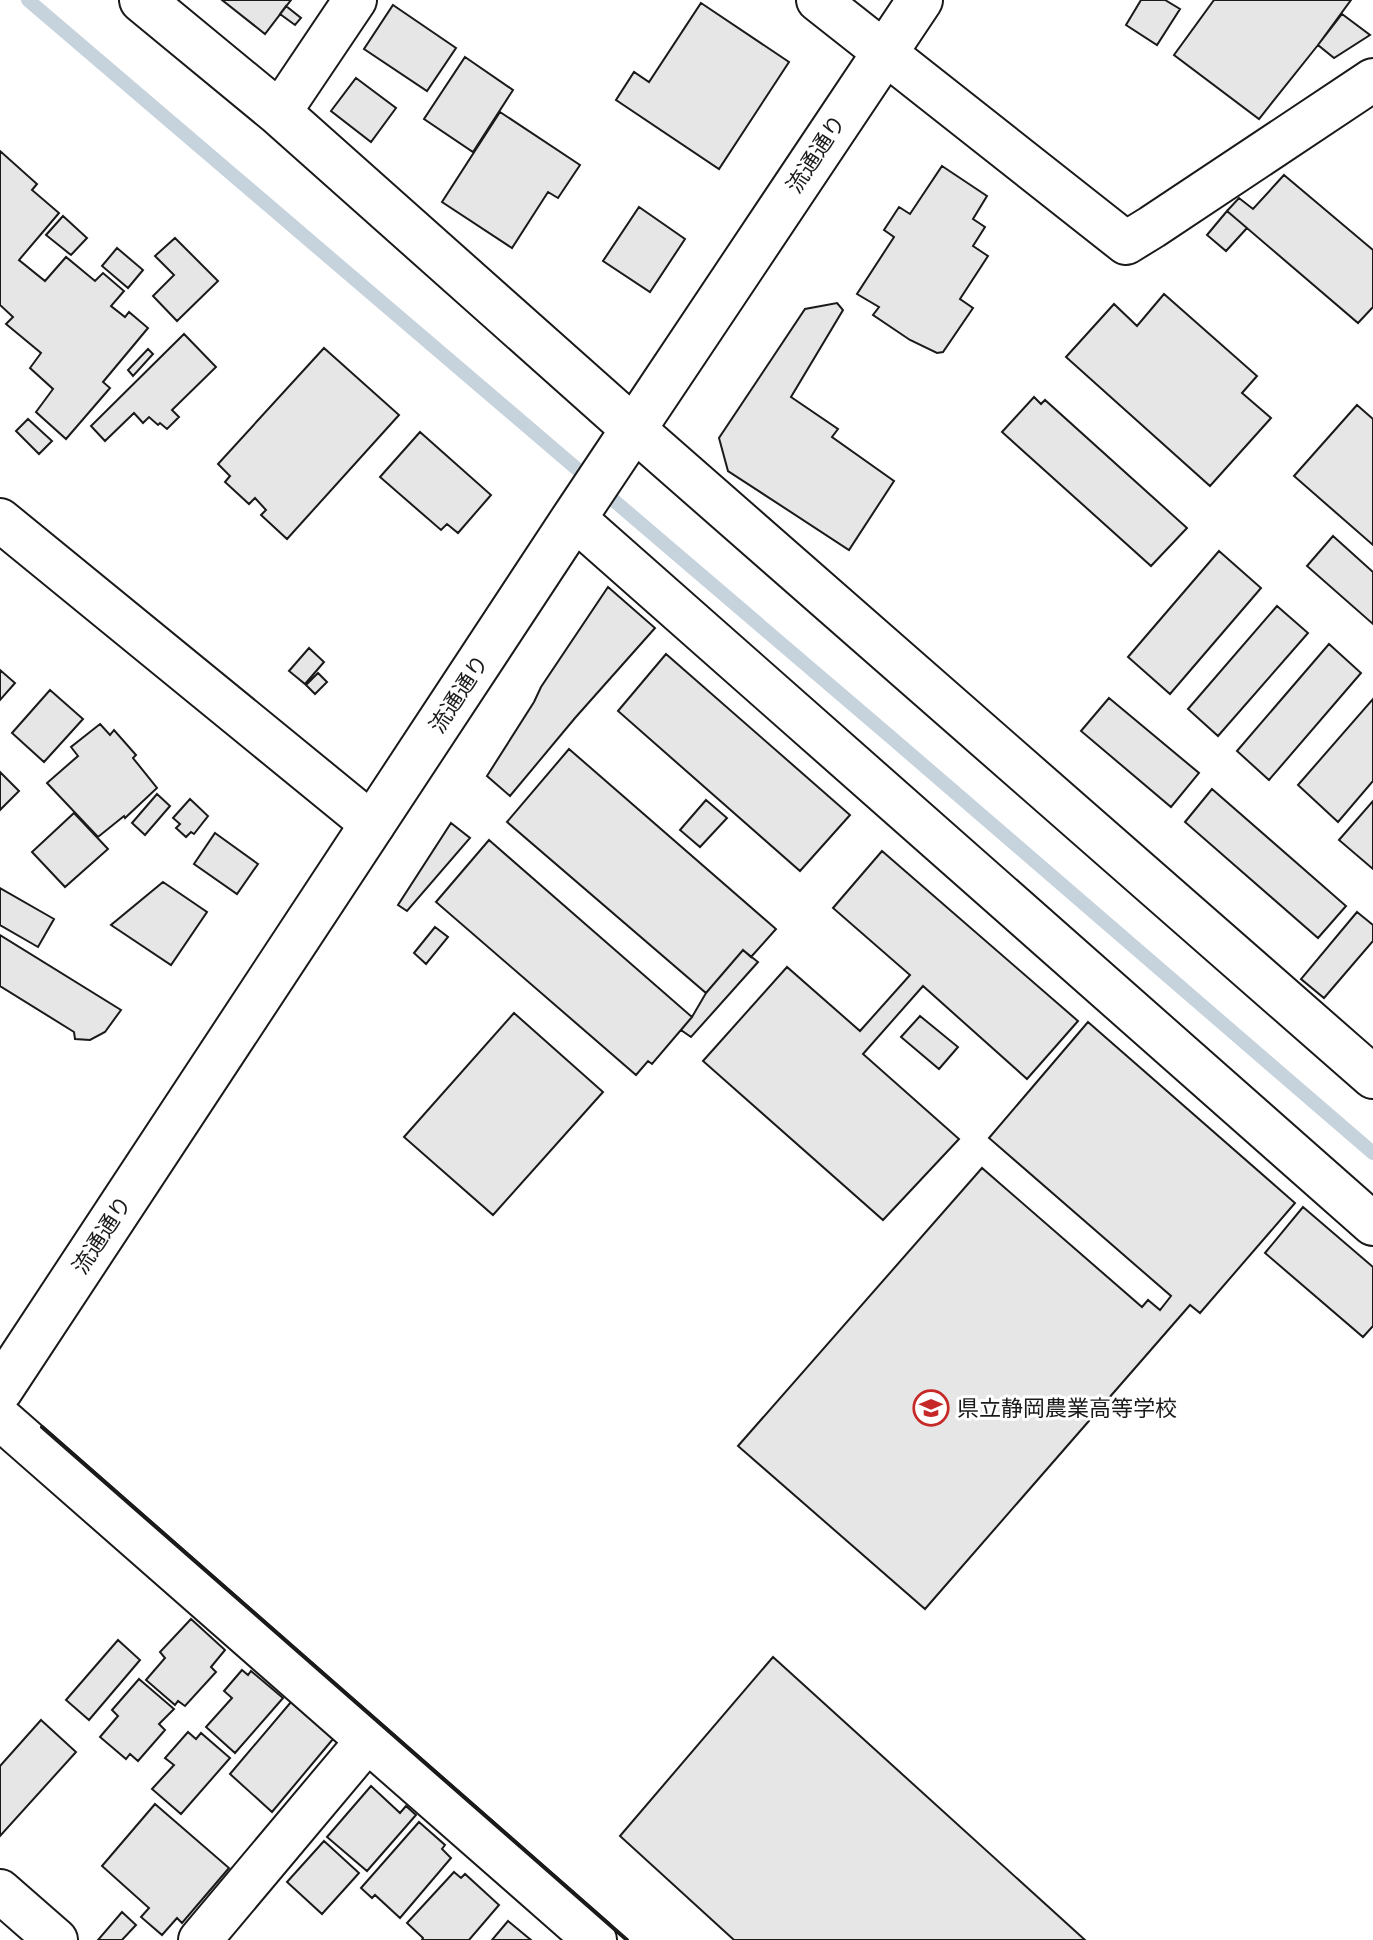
<svg xmlns="http://www.w3.org/2000/svg" width="1373" height="1940" font-family="'DejaVu Sans','Noto Sans JP',sans-serif">
<style>
.lines{fill:none;stroke-linecap:round;stroke-linejoin:round}
.stream{stroke:#c6d2dc;stroke-width:14}
.building{fill:#e6e6e6;stroke:#1a1a1a;stroke-width:2}
.minor-casing{stroke:#1a1a1a;stroke-width:46}
.tertiary-casing{stroke:#1a1a1a;stroke-width:48}
.primary-casing{stroke:#1a1a1a;stroke-width:48}
.minor{stroke:#fff;stroke-width:42}
.tertiary{stroke:#fff;stroke-width:44}
.primary{stroke:#fff;stroke-width:44}
.wall{stroke:#1a1a1a;stroke-width:4}
.labels{text-anchor:middle;dominant-baseline:central;stroke-width:6;stroke-linejoin:round;paint-order:stroke}
.street-label{font-size:22px;fill:#1a1a1a;stroke:#fff}
.poi-label{font-size:22px;fill:#1a1a1a;stroke:#fff;text-anchor:start}
</style>
<rect width="100%" height="100%" fill="#fff"/>
<g class="lines">
<path class="stream" d="M28,0l865,739 480,414"/>
</g>
<path class="building" d="M222,0h69l-26,34z
M1141,0h24l15,9 -23,36 -31,-20z
M1214,0h137l-33,45 -59,74 -85,-64z
M701,3l88,59 -70,107 -103,-69 18,-28 15,10z
M393,5l63,43 -29,43 -63,-42z
M286,6l15,12 -6,7 -15,-11z
M1342,14l28,21 -36,23 -16,-13z
M465,57l48,33 -40,62 -49,-33z
M356,78l40,30 -25,34 -40,-31z
M500,112l80,53 -22,33 -10,-6 -36,56 -70,-46z
M0,151l37,33 -5,6 27,23 -40,47 26,21 21,-24 29,24 8,-8 21,18 -13,15 14,11 4,-5 19,16 -45,54 7,6 -44,51 -30,-27 17,-23 -23,-21 11,-15 -35,-29 7,-7 -13,-12z
M942,166l45,30 -14,23 12,8 -12,19 15,10 -28,43 13,9 -30,44 -6,1 -27,-13 -37,-25 6,-8 -22,-13 37,-57 -10,-7 15,-23 11,7z
M1284,175l89,75v57l-15,16 -131,-112 12,-13 14,11z
M639,207l46,32 -35,53 -47,-31z
M1227,211l20,17 -21,23 -19,-16z
M63,216l24,22 -16,17 -25,-20z
M175,238l43,43 -41,40 -24,-25 21,-21 -19,-19z
M117,248l26,22 -15,18 -26,-22z
M1164,294l93,82 -15,17 29,25 -61,68 -144,-129 48,-53 23,22z
M837,303l6,7 -52,87 47,32 -6,8 62,44 -45,69 -121,-79 -9,-33 86,-129z
M184,334l32,33 -44,43 7,7 -12,12 -7,-6 -2,2 -9,-8 -6,6 -9,-10 -29,28 -14,-15z
M324,348l75,67 -112,124 -26,-24 5,-5 -11,-12 -6,6 -24,-22 5,-6 -12,-12z
M148,349l5,5 -20,22 -5,-6z
M1034,397l7,7 4,-4 142,128 -36,38 -149,-134z
M1357,405l16,14v126l-79,-69z
M28,419l24,22 -13,13 -23,-23z
M420,432l71,63 -33,38 -11,-9 -6,6 -61,-53z
M1333,536l40,36v52l-66,-58z
M1219,551l42,37 -91,106 -42,-37z
M608,587l47,41 -80,90 -65,78 -23,-20 47,-74 7,-15z
M1277,606l31,27 -90,103 -30,-27z
M1329,644l32,29 -92,107 -32,-29z
M309,648l15,14 -19,22 -16,-13z
M666,654l184,161 -50,56 -182,-160z
M0,670l15,13 -15,17z
M318,673l9,9 -12,12 -9,-9z
M50,690l33,29 -39,43 -32,-29z
M1109,698l90,75 -28,34 -90,-76z
M1373,699v82l-35,41 -40,-37z
M100,724l10,11 4,-5 22,25 -3,3 24,30 -32,30 -1,-2 -26,21 -51,-54 31,-27 -7,-9z
M569,749l207,180 -25,28 -8,-7 -37,43 -199,-171z
M0,772l19,19 -19,19z
M1212,789l134,117 -28,32 -133,-116z
M157,794l13,12 -25,29 -13,-12z
M190,799l18,17 -14,18 -3,-2 -5,5 -10,-9 4,-4 -7,-6z
M706,800l21,18 -27,29 -20,-17z
M1373,801v68l-34,-29z
M74,813l34,36 -43,38 -33,-35z
M451,823l19,15 -63,73 -9,-6z
M215,833l43,31 -21,30 -43,-30z
M489,840l203,177 -40,47 -4,-3 -12,14 -200,-173z
M882,851l196,170 -51,58 -104,-93 -60,68 96,85 -76,81 -180,-159 84,-94 73,64 50,-56 -77,-67z
M163,882l44,30 -36,53 -60,-40z
M0,888l54,31 -16,28 -38,-22z
M1357,912l16,13v16l-49,57 -23,-19z
M435,927l13,10 -22,27 -12,-11z
M0,935l121,75 -16,22 -15,8 -15,-1 -1,-7 -74,-46z
M743,950l15,12 -67,75 -10,-7 11,-13 14,-24z
M514,1013l89,79 -110,123 -89,-78z
M920,1016l38,31 -19,22 -38,-32z
M1088,1022l207,181 -95,110 -10,-8 -265,304 -187,-163 244,-278 160,139 6,-7 12,10 11,-14 -182,-158z
M1303,1207l70,60v59l-10,11 -98,-84z
M191,1619l34,31 -14,17 5,5 -31,34 -7,-5 -3,4 -29,-25 19,-22 -5,-6z
M118,1640l22,20 -51,60 -23,-20z
M773,1657l312,283h-351l-114,-104z
M242,1670l6,5 3,-4 32,27 -48,55 -29,-26 26,-29 -8,-7z
M139,1679l35,30 -15,15 6,6 -27,31 -8,-7 -4,5 -26,-22 18,-21 -6,-6z
M291,1702l42,37 -61,73 -42,-38z
M41,1720l35,32 -76,84v-70z
M188,1732l8,7 5,-6 29,25 -49,56 -29,-25 22,-24 -9,-7z
M371,1786l29,27 6,-7 10,9 -49,56 -40,-34z
M155,1804l74,64 -47,55 -5,-5 -15,17 -21,-18 8,-9 -47,-42z
M419,1822l26,23 -3,4 9,9 -51,60 -25,-23 -3,3 -11,-10z
M324,1841l35,32 -37,41 -35,-32z
M454,1872l7,6 4,-4 34,31 -30,35h-47l1,-2 -16,-15z
M122,1912l14,13 -14,15h-24z
M508,1921l23,19h-39z"/>
<g class="lines">
<defs>
<path id="minor" d="M818,0l308,243 26,-16 221,-147
M279,113l76,-113
M635,430l738,647
M574,518l799,706
M0,520l373,305
M0,1418l595,522
M0,1891l56,49
M200,1940l167,-199"/>
<path id="tertiary" d="M142,0l137,113 356,317"/>
<path id="primary" d="M0,1390l574,-872 346,-518"/>
</defs>
<use href="#minor" class="minor-casing"/>
<use href="#tertiary" class="tertiary-casing"/>
<use href="#primary" class="primary-casing"/>
<use href="#minor" class="minor"/>
<use href="#tertiary" class="tertiary"/>
<use href="#primary" class="primary"/>
<path class="wall" d="M42,1427l585,513"/>
</g>
<defs>
<symbol id="school-ring" viewBox="-11 -11 22 22"><circle r="9.5" fill="#fff" stroke="#c62828" stroke-width="1.5"/><path d="M0-5L7-2L0 1L-7-2ZM-4 1L0 2.5L4 1V4Q0 6-4 4Z" fill="#c62828"/></symbol>
</defs>
<g fill-rule="evenodd">
<use href="#school-ring" x="911" y="1388" width="40" height="40"/>
</g>
<g class="labels">
<g class="street-label">
<text transform="translate(816 154) rotate(-57)">流通通り</text>
<text transform="translate(459 694) rotate(-57)">流通通り</text>
<text transform="translate(102 1235) rotate(-57)">流通通り</text>
</g>
<g class="poi-label">
<text x="957" y="1408">県立静岡農業高等学校</text>
</g>
</g>
</svg>
